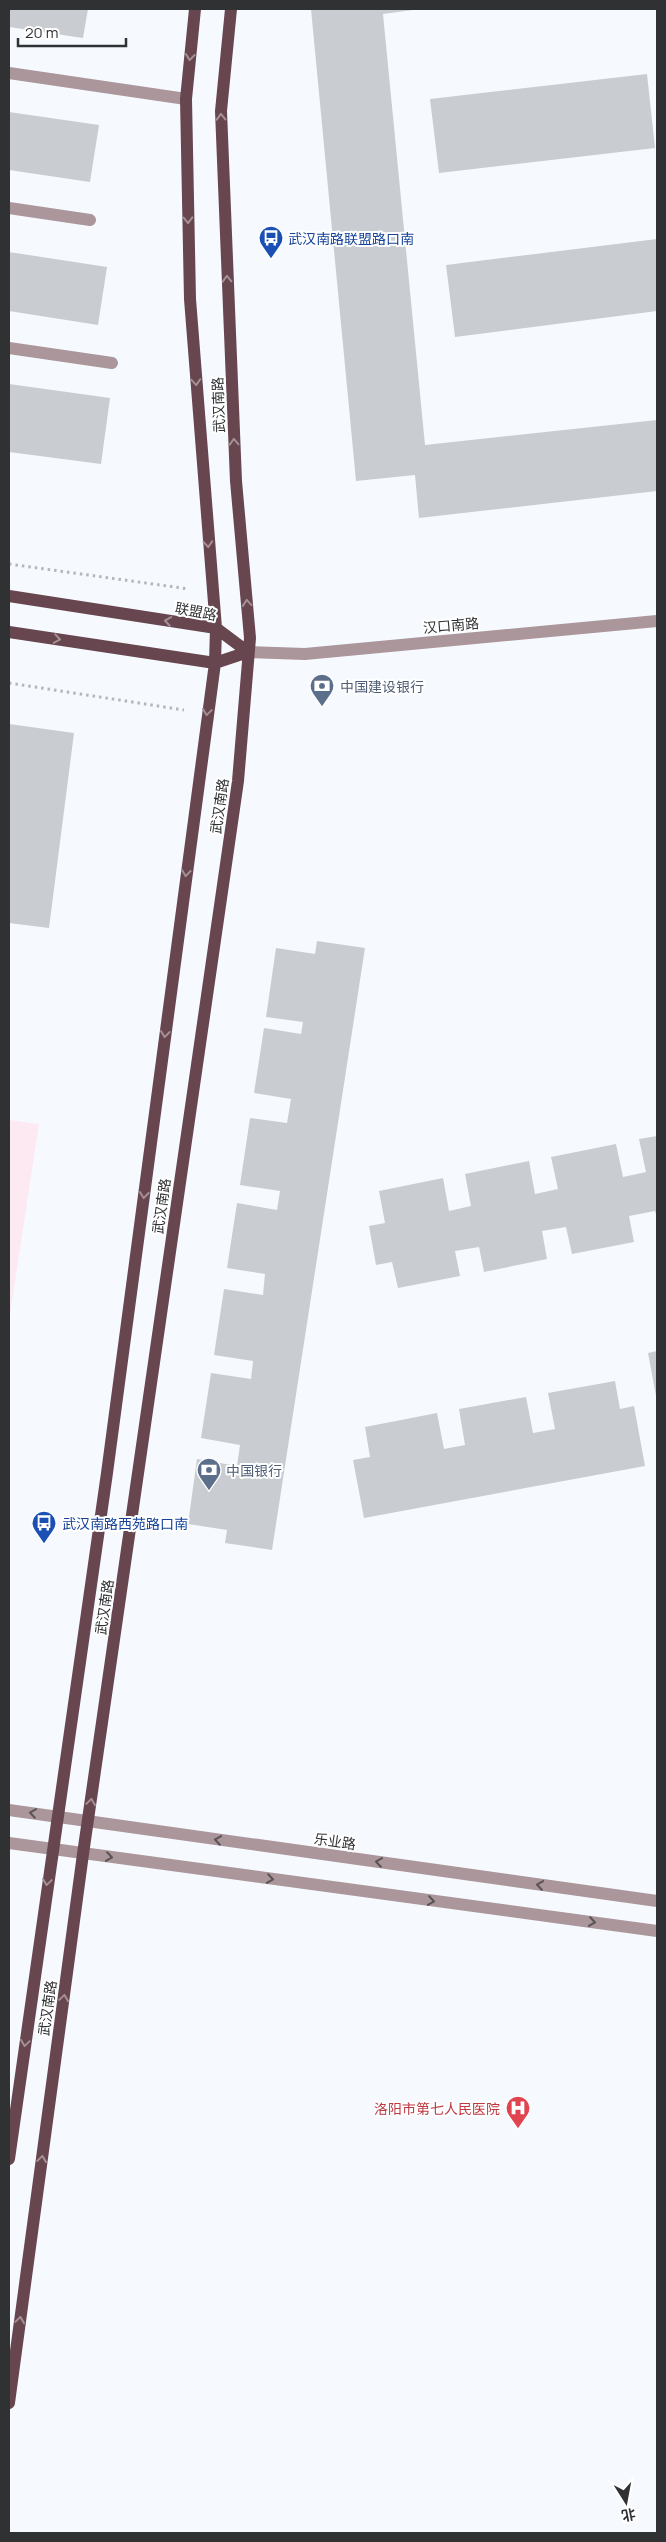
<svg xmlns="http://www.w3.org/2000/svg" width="666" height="2542" font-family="Manrope,'Noto Sans SC',sans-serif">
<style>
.commercial{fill:#fde9f2}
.building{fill:#c9cdd1}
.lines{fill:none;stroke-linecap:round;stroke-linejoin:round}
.path{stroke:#b3b6ba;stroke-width:3;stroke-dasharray:2.5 4;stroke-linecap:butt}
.minor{stroke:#aa969b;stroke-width:12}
.major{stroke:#67464f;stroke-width:12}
.oneway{stroke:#a49095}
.oneway2{stroke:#5b5457}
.labels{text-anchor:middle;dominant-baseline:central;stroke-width:4;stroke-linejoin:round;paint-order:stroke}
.transit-label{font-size:14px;fill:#164399;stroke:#fff;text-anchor:start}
.street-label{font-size:14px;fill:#303133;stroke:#fff}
.service-label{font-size:14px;fill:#4e5e75;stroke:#fff;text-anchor:start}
.health-label{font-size:14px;fill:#be3a42;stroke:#fff;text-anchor:end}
</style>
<rect width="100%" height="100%" fill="#f6faff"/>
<path class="commercial" d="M9,1120l30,4 -30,197z"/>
<path class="building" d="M9,9h79l-5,29 -74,-11z
M311,9h109l-37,5 42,431 232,-25v71l-238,27 -4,-43 -59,6z
M647,74l8,74 -216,25 -9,-74z
M9,112l90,13 -9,57 -81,-12z
M657,239v72l-202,26 -9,-72z
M9,252l98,15 -9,58 -89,-14z
M9,384l101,14 -9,66 -92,-12z
M9,724l65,9 -25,195 -40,-5z
M317,941l48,7 -93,602 -47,-7 2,-13 -39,-6 9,-65 40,7 3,-21 -39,-7 10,-65 40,6 2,-18 -39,-6 10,-66 39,6 2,-21 -38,-6 10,-65 40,7 3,-19 -40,-6 10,-67 37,5 4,-24 -37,-6 10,-65 37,6 2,-12 -37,-5 10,-69 39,6z
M657,1136v82l-2,-7 -26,5 5,26 -62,12 -6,-27 -24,4 5,28 -63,13 -5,-25 -24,4 5,25 -62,12 -6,-26 -16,3 -7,-39 16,-3 -6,-32 64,-13 6,33 22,-5 -6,-32 64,-13 6,33 23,-5 -7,-32 65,-13 7,33 23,-5 -7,-33z
M657,1351v45h-1l-8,-43z
M615,1381l5,28 14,-3 11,60 -281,52 -11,-58 17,-3 -5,-30 72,-14 7,36 21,-4 -6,-36 67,-12 7,36 22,-4 -7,-36z"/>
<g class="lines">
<path class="path" d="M9,564l180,25
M9,683l175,27"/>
<path class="minor" d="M9,73l177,26
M9,208l81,12
M9,348l103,15
M248,652l57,2 352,-33
M9,1810l648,91
M9,1843l648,88"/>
<path class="major" d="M9,596l207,32 32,24
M9,632l206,31 33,-11
M9,2159l98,-686 108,-810 1,-35 -26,-329 -4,-200 9,-90
M9,2403l74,-549 155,-1073 12,-143 -14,-157 -15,-370 10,-102"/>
</g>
<defs><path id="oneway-chevron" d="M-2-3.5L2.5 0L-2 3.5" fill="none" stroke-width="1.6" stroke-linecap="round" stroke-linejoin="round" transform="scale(1.25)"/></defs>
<g class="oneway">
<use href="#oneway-chevron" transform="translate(190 57) rotate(96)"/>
<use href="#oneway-chevron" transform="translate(221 117) rotate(-91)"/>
<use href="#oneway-chevron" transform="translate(188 220) rotate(89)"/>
<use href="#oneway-chevron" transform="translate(227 279) rotate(-92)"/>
<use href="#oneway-chevron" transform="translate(196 382) rotate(86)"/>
<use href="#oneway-chevron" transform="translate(234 442) rotate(-92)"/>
<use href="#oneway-chevron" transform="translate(208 544) rotate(86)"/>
<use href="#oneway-chevron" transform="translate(247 603) rotate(-95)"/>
<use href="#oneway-chevron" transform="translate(168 621) rotate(-171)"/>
<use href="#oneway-chevron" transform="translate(57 639) rotate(9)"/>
<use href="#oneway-chevron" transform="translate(207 712) rotate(98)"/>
<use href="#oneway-chevron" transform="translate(186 873) rotate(97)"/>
<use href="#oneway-chevron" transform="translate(165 1034) rotate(97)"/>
<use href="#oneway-chevron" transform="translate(144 1195) rotate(97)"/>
<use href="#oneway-chevron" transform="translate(91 1802) rotate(-82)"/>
<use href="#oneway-chevron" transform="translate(47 1882) rotate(98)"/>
<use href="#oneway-chevron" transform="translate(64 1998) rotate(-82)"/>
<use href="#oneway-chevron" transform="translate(25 2043) rotate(98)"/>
<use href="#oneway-chevron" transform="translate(42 2159) rotate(-82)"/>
<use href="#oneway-chevron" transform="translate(20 2320) rotate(-82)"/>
</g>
<g class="oneway2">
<use href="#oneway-chevron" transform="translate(33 1813) rotate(-172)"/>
<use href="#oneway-chevron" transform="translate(218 1840) rotate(-172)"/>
<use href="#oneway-chevron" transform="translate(109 1857) rotate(8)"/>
<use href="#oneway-chevron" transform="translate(379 1862) rotate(-172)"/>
<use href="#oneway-chevron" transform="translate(270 1879) rotate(8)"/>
<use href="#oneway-chevron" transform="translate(540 1885) rotate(-172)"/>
<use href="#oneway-chevron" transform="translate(431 1901) rotate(8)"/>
<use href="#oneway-chevron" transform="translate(592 1922) rotate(8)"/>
</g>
<defs>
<symbol id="bus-pin" viewBox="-11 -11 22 30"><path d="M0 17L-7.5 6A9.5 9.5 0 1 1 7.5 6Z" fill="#1a4fb4" stroke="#fff"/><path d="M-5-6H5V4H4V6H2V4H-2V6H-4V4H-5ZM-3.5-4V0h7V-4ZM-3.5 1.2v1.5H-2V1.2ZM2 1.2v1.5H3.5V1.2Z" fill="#fff"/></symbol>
<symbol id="bank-pin" viewBox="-11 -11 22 30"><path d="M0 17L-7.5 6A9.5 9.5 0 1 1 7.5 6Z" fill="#5c6f8a" stroke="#fff"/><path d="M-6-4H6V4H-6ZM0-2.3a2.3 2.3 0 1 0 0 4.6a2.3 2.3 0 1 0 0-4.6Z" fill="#fff"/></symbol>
<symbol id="hospital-pin" viewBox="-11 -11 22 30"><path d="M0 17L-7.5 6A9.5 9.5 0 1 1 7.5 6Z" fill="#e0444e" stroke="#fff"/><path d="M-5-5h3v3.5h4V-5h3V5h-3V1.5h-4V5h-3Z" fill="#fff"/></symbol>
</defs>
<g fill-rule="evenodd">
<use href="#bus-pin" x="257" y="224" width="28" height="38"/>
<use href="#bank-pin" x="308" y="672" width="28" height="38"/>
<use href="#bank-pin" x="195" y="1456" width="28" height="38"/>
<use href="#bus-pin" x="30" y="1509" width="28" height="38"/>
<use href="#hospital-pin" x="504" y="2094" width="28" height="38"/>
</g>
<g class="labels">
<g class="transit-label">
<text x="288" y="238">武汉南路联盟路口南</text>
<text x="62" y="1523">武汉南路西苑路口南</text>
</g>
<g class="street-label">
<text transform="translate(218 405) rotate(-92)">武汉南路</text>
<text transform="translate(196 611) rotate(11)">联盟路</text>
<text transform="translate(451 625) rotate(-5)">汉口南路</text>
<text transform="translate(219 806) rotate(-82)">武汉南路</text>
<text transform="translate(161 1206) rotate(-82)">武汉南路</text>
<text transform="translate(104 1607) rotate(-82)">武汉南路</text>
<text transform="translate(335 1841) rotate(8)">乐业路</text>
<text transform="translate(47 2008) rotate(-82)">武汉南路</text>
</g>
<g class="service-label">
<text x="340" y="686">中国建设银行</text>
<text x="226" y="1470">中国银行</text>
</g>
<g class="health-label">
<text x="500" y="2108">洛阳市第七人民医院</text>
</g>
</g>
<rect width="666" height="2542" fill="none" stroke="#303133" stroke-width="20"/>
<g transform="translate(626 2502) rotate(169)" stroke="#ffffff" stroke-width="4" paint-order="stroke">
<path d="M0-4L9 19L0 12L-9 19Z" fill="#303133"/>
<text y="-8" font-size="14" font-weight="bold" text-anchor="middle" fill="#303133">北</text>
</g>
<path d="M18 38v8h108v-8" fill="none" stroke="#303133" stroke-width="2.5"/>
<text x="25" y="38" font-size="15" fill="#303133" stroke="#ffffff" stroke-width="4" paint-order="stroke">20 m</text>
</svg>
